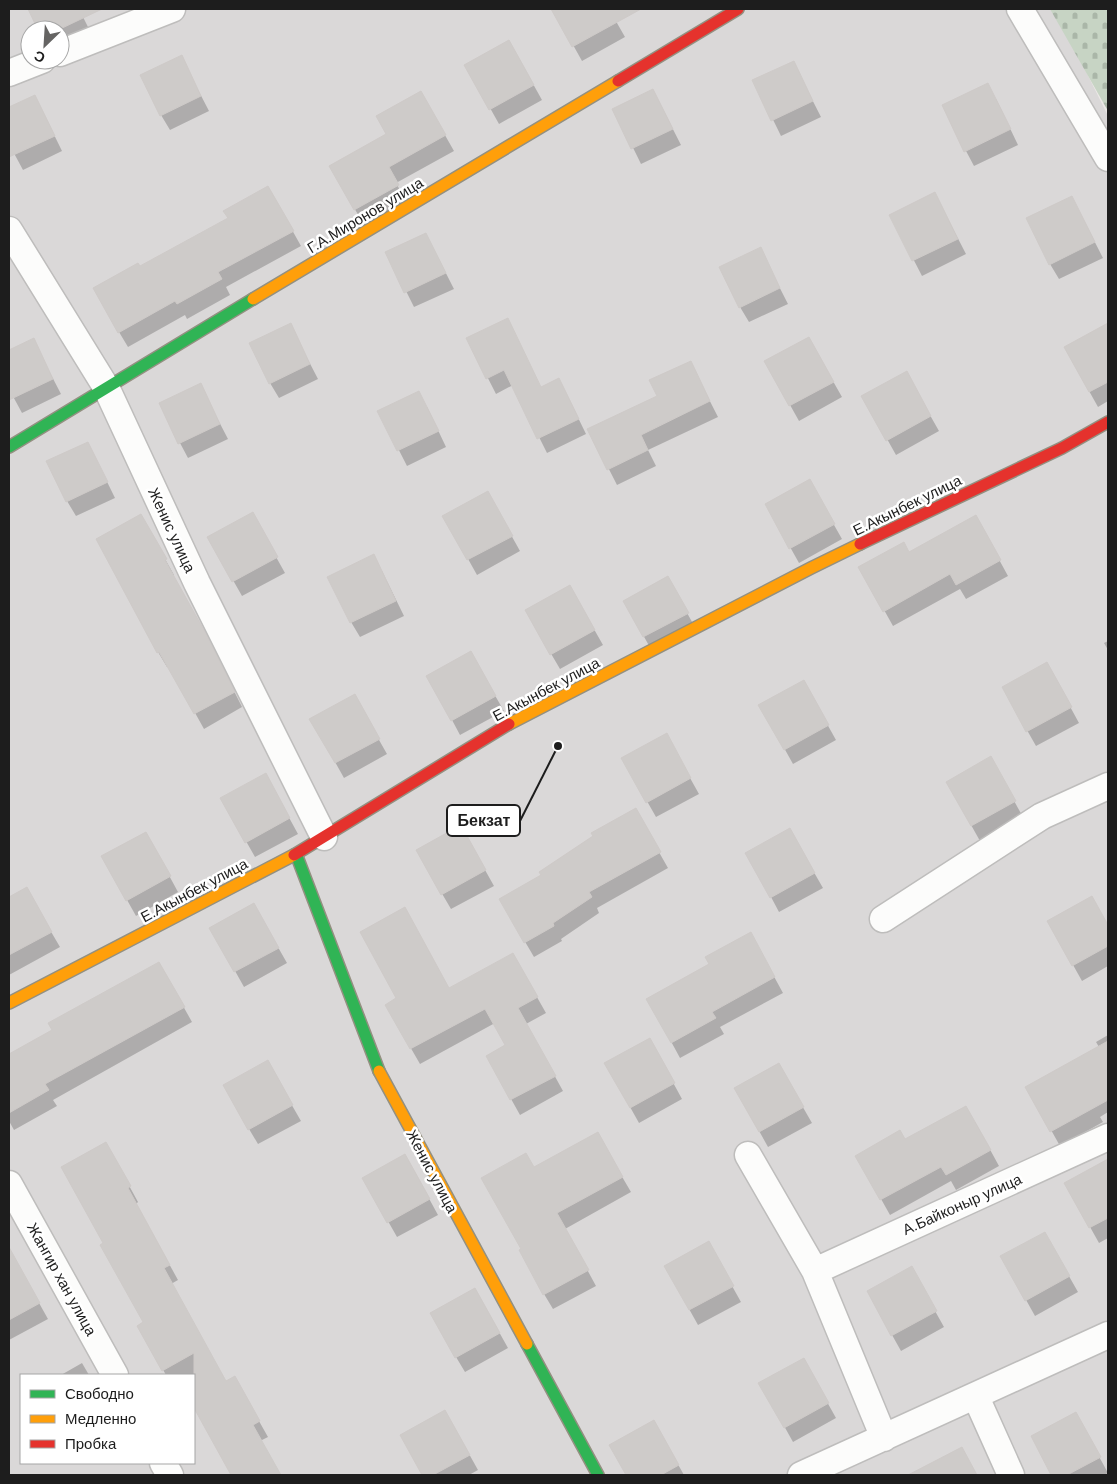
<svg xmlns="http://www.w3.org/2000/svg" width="1117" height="1484" font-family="Helvetica,sans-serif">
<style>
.residential{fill:#dad8d8;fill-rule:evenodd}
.cemetery{fill:url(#cemetery-stones)}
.shadow{fill:#0003}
.building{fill:#cecbc9;stroke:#cecac8}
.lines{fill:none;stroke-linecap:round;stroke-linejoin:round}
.street-casing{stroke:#bebdbc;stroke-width:29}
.fast-casing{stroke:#939081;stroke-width:14}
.slow-casing{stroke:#939081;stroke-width:14}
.jam-casing{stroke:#939081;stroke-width:14}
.street{stroke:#fcfcfb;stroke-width:26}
.fast{stroke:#30b455;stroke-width:11}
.slow{stroke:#ff9f0a;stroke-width:11}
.jam{stroke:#e5322d;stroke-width:11}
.labels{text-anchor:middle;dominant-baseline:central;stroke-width:5;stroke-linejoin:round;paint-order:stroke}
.street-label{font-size:15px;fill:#1d1d1d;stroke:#fff}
.leader{fill:none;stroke:#1d1d1d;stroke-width:2}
.callout-dot{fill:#1d1d1d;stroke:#fff;stroke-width:2}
.callout{fill:#fff;stroke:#1d1d1d;stroke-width:2}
.callout-label{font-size:16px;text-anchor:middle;font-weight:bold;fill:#1d1d1d}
</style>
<defs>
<pattern id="cemetery-stones" width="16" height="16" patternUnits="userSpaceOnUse" patternTransform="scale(1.25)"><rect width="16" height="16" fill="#c7d4c4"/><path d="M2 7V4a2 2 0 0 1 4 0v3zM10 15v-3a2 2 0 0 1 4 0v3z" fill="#aab6a8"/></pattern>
</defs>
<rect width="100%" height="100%" fill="#ebe8e6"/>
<path class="residential" d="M9,9h1046l53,107v1359h-1099zM30,30h30v30h-30zM21,1375h173v88h-173z"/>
<path class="cemetery" d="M1050,9h58v102z"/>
<path class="shadow" d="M29,9h50l12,24 -31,15v-18h-21z
M553,9h56l16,28 -43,24z
M181,57l28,54 -39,19 -9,-15z
M518,57l24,43 -43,24 -33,-59z
M793,62l28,55 -40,19 -27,-55z
M653,90l28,55 -40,19 -27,-55z
M421,93l33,58 -58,32 10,18 -42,24 -34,-59 58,-32z
M35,96l27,55 -39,19 -14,-26v-35z
M996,99l22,46 -44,21 -8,-15z
M268,187l33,59 -75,41 4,8 -43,24 -2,-4 -57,32 -9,-15 21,-64 89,-49z
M935,194l31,60 -44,22 -31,-60z
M1080,213l23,45 -44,21 -9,-15z
M426,234l28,55 -40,18 -27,-54z
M760,249l28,55 -39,18 -9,-15z
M1108,324v77l-10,6 -33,-59z
M290,325l28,54 -39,19 -9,-15z
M468,339l73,49 26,7 19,39 -39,19 -34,-68 -17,9z
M809,339l33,58 -43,24 -33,-59z
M33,340l28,54 -39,19 -13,-24v-37z
M690,362l28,55 -70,33 8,16 -39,19 -28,-55 69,-33z
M906,373l33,58 -43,24 -33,-59z
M200,385l28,54 -40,19 -8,-15z
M427,407l19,40 -39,19 -28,-55z
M88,443l27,55 -39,18 -9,-15z
M809,481l33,58 -43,24 -33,-59z
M487,492l33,59 -43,24 -33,-59z
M252,514l33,59 -43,23 -33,-58z
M141,516l33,59 -2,1 41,73 29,58 -38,22 -35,-63 -2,1 -9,-15z
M984,532l24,44 -42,23 -6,-10 -67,37 -33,-59z
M382,571l22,45 -44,21 -9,-15z
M667,577l29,52 -44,22 -28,-50z
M570,587l33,58 -43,24 -34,-58z
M1108,641v9l-4,-7z
M479,668l25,43 -44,24 -8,-15z
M1055,679l24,44 -43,23 -33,-58z
M354,696l33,58 -43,24 -33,-59z
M812,697l24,43 -43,24 -33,-59z
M666,735l33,59 -43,23 -33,-58z
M990,758l33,59 -43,24 -33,-59z
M274,790l24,44 -43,23 -33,-58z
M635,810l33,58 -71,40 2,5 -38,26 1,2 -28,16 -34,-58 42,-24z
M461,827l33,59 -43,23 -34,-58z
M789,829l34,59 -44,24 -8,-15z
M146,833l32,59 -42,24 -33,-59z
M26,889l34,58 -51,28v-77z
M1092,898l16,29v39l-26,15 -33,-59z
M254,905l33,58 -43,24 -33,-59z
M759,949l24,44 -63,34 4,7 -44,24 -32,-59 62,-35z
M159,963l33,59 -139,78 4,6 -43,24 -5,-9v-65l45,-25z
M521,969l25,44 -20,11 37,67 -43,24 -33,-59 20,-11 -12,-22 -75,41 -34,-59z
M1108,1035v77l-8,5 3,5 -43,24 -33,-59 72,-40 -3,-5z
M658,1055l24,44 -43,24 -33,-59z
M267,1062l34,59 -43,23 -9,-15z
M778,1064l34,59 -44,24 -33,-59z
M975,1122l24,44 -43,24 -5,-9 -61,34 -33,-59 48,-15z
M597,1134l34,58 -66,37 31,57 -43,23 -9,-15 -10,-125z
M114,1158l24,44 -2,2 42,76 -7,4 55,98 17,11 25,44 -8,4 20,34h-47l-39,-70v-30h-28l-28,-49 7,-3 -40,-79z
M1108,1161v77l-9,5 -33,-59z
M414,1171l24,44 -41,22 -33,-58z
M1045,1234l33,58 -43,24 -33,-59z
M708,1243l33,59 -43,23 -33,-59z
M15,1260l33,59 -39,21v-77z
M911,1268l33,59 -43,24 -33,-59z
M475,1289l33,59 -43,24 -9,-15z
M82,1363l7,12h-28z
M812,1375l24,43 -43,24 -33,-59z
M654,1422l30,53h-57l-16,-29z
M454,1427l24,43 -9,5h-45l-22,-40z
M1084,1429l24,44 -4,2h-51l-21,-38z
M970,1464l6,11h-56l-2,-3z"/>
<path class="building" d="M28,9h74l-44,21h-20z
M551,9h90l-69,38z
M509,40l25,45 -45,25 -25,-45z
M182,55l19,41 -41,20 -20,-41z
M794,61l19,40 -42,20 -19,-41z
M988,83l23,46 -47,23 -22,-47z
M653,89l20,40 -42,20 -19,-40z
M421,91l25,44 -57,32 10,18 -45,25 -25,-44 57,-32 -10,-18z
M35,95l20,41 -46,21v-50z
M268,186l26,45 -76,41 4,7 -45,25 -2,-3 -57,32 -25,-45 45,-25 2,3 88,-48 -5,-7z
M935,192l23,47 -46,22 -23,-46z
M1072,196l23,46 -46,23 -23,-47z
M426,233l20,40 -42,20 -19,-41z
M761,247l19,41 -41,20 -20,-41z
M508,318l33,69 18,-9 20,41 -42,20 -33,-69 -18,9 -20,-41z
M291,323l19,41 -41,20 -20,-41z
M1108,323v59l-19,10 -25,-45z
M809,337l25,45 -45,24 -25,-45z
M34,338l19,41 -44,21v-50z
M691,361l19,40 -69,34 7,15 -41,20 -20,-41 70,-33 -8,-16z
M907,371l24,45 -45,25 -25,-45z
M201,383l19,41 -42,20 -19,-41z
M419,391l20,40 -42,20 -20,-40z
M88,442l20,40 -42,20 -20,-41z
M810,479l25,45 -46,25 -24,-45z
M488,491l25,45 -46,24 -25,-44z
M253,512l25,45 -46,25 -25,-45z
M141,514l26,45 -2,1 40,72 30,60 -41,22 -35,-62 -2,1 -61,-114z
M976,515l25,45 -45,25 -6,-11 -67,38 -25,-45 46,-25 5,10z
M374,554l22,47 -46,22 -23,-46z
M668,576l21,37 -46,24 -20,-36z
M570,585l25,45 -45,25 -25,-45z
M471,651l25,45 -45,25 -25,-45z
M1047,662l25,45 -46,25 -24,-45z
M804,680l25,45 -45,25 -26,-45z
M355,694l25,45 -45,24 -26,-44z
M667,733l24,45 -45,25 -25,-45z
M991,756l25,45 -45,25 -25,-44z
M266,773l24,45 -45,25 -25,-45z
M636,808l25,44 -72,40 3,5 -39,26 1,3 -30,17 -25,-44 42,-24 -2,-3 54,-36 -2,-3z
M461,825l25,45 -45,25 -25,-45z
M790,828l25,45 -45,25 -25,-45z
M146,832l25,44 -45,25 -25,-45z
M27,887l25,45 -43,23v-58z
M1092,896l16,29v21l-36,20 -25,-45z
M254,903l25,45 -45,24 -25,-44z
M405,907l44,81 64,-35 25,44 -20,11 38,68 -46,24 -24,-44 19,-11 -20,-36 -75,40 -25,-44 11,-7 -36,-66z
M751,932l24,45 -63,35 4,6 -45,25 -25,-44 63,-35 -4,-7z
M159,962l26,45 -140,77 4,6 -40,23v-59l43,-24 -4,-7z
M650,1038l25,45 -45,25 -26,-45z
M1108,1041v59l-58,32 -25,-45z
M268,1060l25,45 -45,25 -25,-45z
M779,1063l25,44 -45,25 -25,-44z
M966,1106l25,44 -45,25 -5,-8 -61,33 -25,-44 45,-26 5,9z
M598,1132l25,45 -66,36 32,57 -46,25 -24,-45 2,-1 -40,-71 45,-25 8,14z
M106,1142l25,44 -3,2 42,77 -6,3 62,113 9,-5 25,45 -7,4 28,50h-50l-37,-67v-55l-32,18 -25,-45 6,-4 -43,-77 3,-2 -42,-76z
M405,1154l25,45 -43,24 -25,-45z
M1108,1159v59l-19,10 -25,-45z
M1045,1232l25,44 -45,25 -25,-45z
M709,1241l25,45 -45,24 -25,-44z
M9,1247l31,56 -31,17z
M912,1266l25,45 -46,25 -24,-45z
M475,1288l25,45 -45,25 -25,-45z
M804,1358l25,45 -45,25 -26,-45z
M445,1410l25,45 -37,20h-11l-22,-40z
M1076,1412l25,45 -34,18h-16l-20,-39z
M654,1420l25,45 -18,10h-35l-17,-30z
M962,1447l15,28h-69z"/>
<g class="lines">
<defs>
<path id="street" d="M1020,9l88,149
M60,53l112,-44
M9,73l33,-13
M9,230l97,157 91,196 127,254
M883,919l159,-103 66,-30
M748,1155l67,116 69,167
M9,1184l106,191
M815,1271l293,-134
M976,1397l35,78
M163,1463l7,12
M801,1475l307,-140"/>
<path id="fast" d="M9,447l244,-148
M296,854l83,217
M527,1344l71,131"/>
<path id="slow" d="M253,299l365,-218
M509,724l302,-156 49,-24
M9,1003l285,-148
M379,1071l148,273"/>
<path id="jam" d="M618,81l120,-72
M860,544l202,-96 46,-26
M294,855l215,-131"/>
</defs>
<use href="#street" class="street-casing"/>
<use href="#fast" class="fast-casing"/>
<use href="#slow" class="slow-casing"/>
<use href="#jam" class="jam-casing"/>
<use href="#street" class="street"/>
<use href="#fast" class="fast"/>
<use href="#slow" class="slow"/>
<use href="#jam" class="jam"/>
</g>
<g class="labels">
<g class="street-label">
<text transform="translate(365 215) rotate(-31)">Г.А.Миронов улица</text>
<text transform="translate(907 505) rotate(-26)">Е.Акынбек улица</text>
<text transform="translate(172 530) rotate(65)">Женис улица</text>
<text transform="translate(546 689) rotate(-28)">Е.Акынбек улица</text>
<text transform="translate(194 890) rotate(-28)">Е.Акынбек улица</text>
<text transform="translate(432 1171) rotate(62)">Женис улица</text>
<text transform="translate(962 1204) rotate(-24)">А.Байконыр улица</text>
<text transform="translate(62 1279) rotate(61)">Жангир хан улица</text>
</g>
</g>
<path class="leader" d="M558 746L520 821"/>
<circle class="callout-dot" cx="558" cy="746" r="5"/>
<rect class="callout" x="447" y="805" width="73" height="31" rx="5"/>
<g class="callout-label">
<text x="484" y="826">Бекзат</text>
</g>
<rect width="1117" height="1484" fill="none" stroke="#1d1d1d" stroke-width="20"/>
<rect x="20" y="1374" width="175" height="90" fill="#ffffff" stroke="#a5a5a5"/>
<rect x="30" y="1390" width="25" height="8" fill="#30b455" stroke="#a5a5a5"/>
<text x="65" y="1399" font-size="15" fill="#1d1d1d">Свободно</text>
<rect x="30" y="1415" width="25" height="8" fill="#ff9f0a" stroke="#a5a5a5"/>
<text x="65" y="1424" font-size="15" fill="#1d1d1d">Медленно</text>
<rect x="30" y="1440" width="25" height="8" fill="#e5322d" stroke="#a5a5a5"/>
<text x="65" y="1449" font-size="15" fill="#1d1d1d">Пробка</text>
<g transform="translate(45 45) rotate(205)"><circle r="24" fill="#ffffff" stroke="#a5a5a5"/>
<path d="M0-4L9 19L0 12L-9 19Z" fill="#656463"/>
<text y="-8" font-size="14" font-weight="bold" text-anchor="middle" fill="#1d1d1d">С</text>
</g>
</svg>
